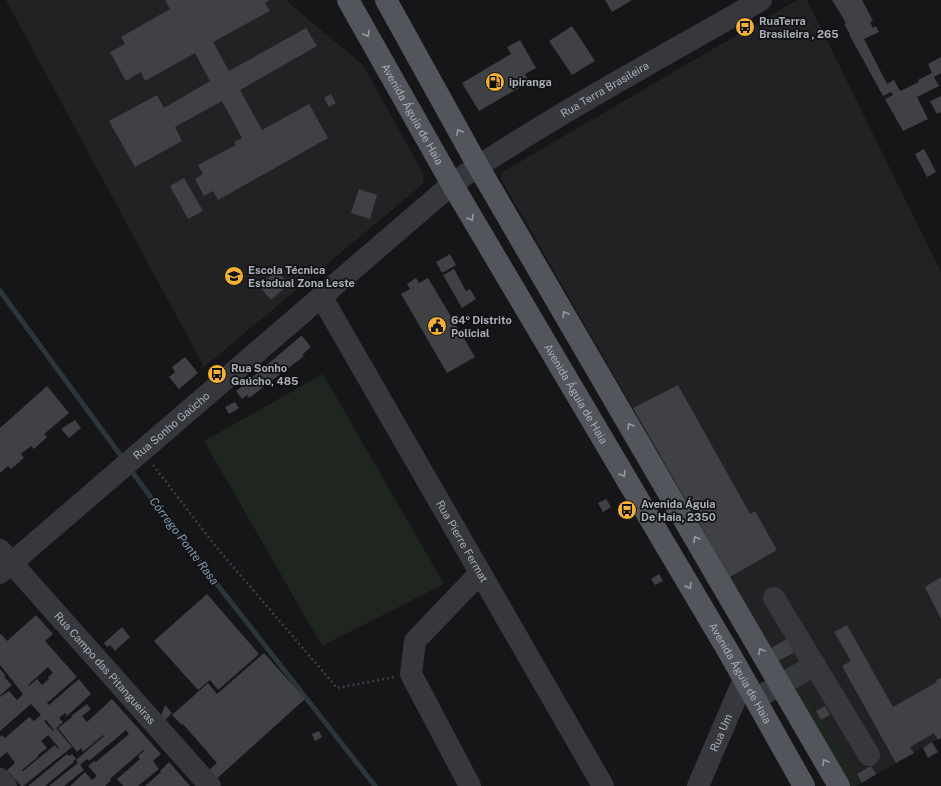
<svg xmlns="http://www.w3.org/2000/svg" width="941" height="786" font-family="'Public Sans',sans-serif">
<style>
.built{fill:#222225}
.green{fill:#1e261f}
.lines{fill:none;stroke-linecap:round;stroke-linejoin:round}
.stream{stroke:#2c353c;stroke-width:5}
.building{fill:#404145;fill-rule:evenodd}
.path{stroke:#3d3f44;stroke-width:2.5;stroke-dasharray:2 3;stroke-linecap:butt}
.minor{stroke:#37383d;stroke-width:22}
.major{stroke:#53555c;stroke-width:22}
.oneway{stroke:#979ba6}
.labels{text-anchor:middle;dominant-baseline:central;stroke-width:3.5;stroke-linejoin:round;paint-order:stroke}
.poi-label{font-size:11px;font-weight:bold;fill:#a8adb8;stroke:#111113;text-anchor:start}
.street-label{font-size:11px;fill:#a8adb8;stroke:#111113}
.water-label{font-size:12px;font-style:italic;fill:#7f9bb3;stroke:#111113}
</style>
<rect width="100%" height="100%" fill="#161618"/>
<path class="built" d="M6,0h282l1,3 74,62 61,110 -1,9 -219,183z
M797,0h10l134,272v465l-81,47 -76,-126 -6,3 -277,-482v-5l3,-3z"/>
<path class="green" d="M323,374l121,210 -122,62 -118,-205z
M784,658l76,126 -4,2h-6l-72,-125z"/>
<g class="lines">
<path class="stream" d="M0,291l124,169
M130,469l50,68 195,249"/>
</g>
<path class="building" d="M165,0h105l-5,3 5,8 -57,31 16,29 77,-43 11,18 -77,44 22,40 47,-26 19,34 -110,62 -5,-9 -9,5 -9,-17 8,-5 -5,-9 38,-20 -2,-3 8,-4 -20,-37 -47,26 7,14 -47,26 -26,-46 48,-26 7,13 46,-27 -15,-28 -50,28 -4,-9 -15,9 -16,-29 15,-8 -4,-7 49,-28z
M605,0h27l-20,12z
M832,0h30l11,21 -3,1 3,6 3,-2 3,6 -15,7 23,45 7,-4 6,11 19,-9 -1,-2 14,-7 -4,-9 13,-7v16l-7,4 5,9 -22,11 11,22 -25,12 -18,-32 8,-4 -2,-3 -8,4 -34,-62h1l-6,-10 2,-1z
M572,26l23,35 -23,14 -23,-34z
M520,40l16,28 -11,6 4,8 -50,29 -17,-28 49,-29 -4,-7z
M331,94l5,9 -7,4 -5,-9z
M941,96v16l-4,2 -7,-13z
M924,149l12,23 -9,5 -12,-23z
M184,178l19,33 -15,8 -18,-33z
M359,189l18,6 -7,24 -19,-6z
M450,254l6,11 -14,8 -6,-11z
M454,269l12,22 4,-2 6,10 -14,9 -19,-33z
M277,270l12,14 -18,16 -12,-14z
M416,278l3,5 9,-5 47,79 -28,16 -46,-79 9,-5 -3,-5z
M301,336h1l9,11 -9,8 2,1 -55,42 -2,-3 -5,4 -6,-8z
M185,357l13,16 -19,16 -10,-12 6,-5 -3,-5z
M678,385l72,129 5,-3 22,39 -47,27 -97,-169z
M47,386l22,27 -25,21 3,3 -13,12 -3,-3 -10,8 3,4 -13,11 -3,-3 -8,7v-45z
M235,402l4,6 -10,6 -4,-7z
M75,420l6,8 -12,10 -8,-9z
M606,499l5,8 -8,5 -5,-9z
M659,574l4,7 -8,4 -4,-6z
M941,577v42l-16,-32z
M207,594l52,60 -41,36 -8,-10 -12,10 -44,-49z
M36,615l17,19 -8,7 32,36 -30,26 2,2 30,-26 12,15 -24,22 -2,-3 -6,5 4,4 -7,6 16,19 -49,39h-2l-14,-16 8,-7 -8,-11 -7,6v-21l2,-2 3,3 24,-21 5,4 7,-6 -10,-11 -31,27v-34l9,-6 8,9 6,-6 -23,-29v-30l1,-1 6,7zM48,667l5,6 -5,4 1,2 -7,6 -5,-6 -8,7 -1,-1zM46,720l8,10 -1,1 -9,-10zM48,735l11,13 -1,1 -3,-4 -32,26 -1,-1 17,-14 -1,-1 9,-7 -6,-7z
M847,625l46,82 44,-25 -1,-2 5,-2v60l-3,2 -4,-7 -24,14 4,6 -18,10 -54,-97 9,-5 -17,-29z
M122,627l8,10 -15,14 -5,-6 -3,2 -3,-4z
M794,635l7,14 -23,12 -7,-13z
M264,653l41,46 -92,83 -7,-9 11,-10 -34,-39 -1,1 -10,-10 36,-32 9,11z
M0,669l6,7 -2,1 8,8 -12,11z
M112,699l49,55 -8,7 6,8 -21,17h-15l-6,-7 23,-20 -2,-3 6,-5 -1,-1 -33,29 1,1 -6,6h-35l15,-14 7,8 5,-4 -9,-10 6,-5 2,1 33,-28 -3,-4 -37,31 -2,-2 -7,6 4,5 -20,16h-15l29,-23 -2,-3 28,-24 -1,-1 -20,17 -2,-4 -4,4 -19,-24 14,-11 -1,-1 16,-12 4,5 -9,7 5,6z
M165,705l7,8 -11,11 -2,-2z
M825,706l5,9 -9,5 -5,-9z
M319,731l3,6 -7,4 -3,-7z
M932,742l6,10 -10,6 -5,-10z
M67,754l2,2 3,-2 4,5 -3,2 1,1 -29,24h-17z
M169,762l21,24h-45l16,-14 -1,-1z
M871,766l5,8 -14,9 -5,-9z"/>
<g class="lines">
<path class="path" d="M153,465l64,83 120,140 57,-11"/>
<g class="minor">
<path id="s1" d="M321,296l282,490"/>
<path id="s2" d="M0,550l210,236"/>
<path id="s3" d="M0,573l452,-389c98,-67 205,-124 309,-184"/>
<path d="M774,598l95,157"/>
<path d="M755,699l60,-34"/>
<path d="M0,779l6,7"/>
<path d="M470,786l-59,-112 4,-33 65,-68"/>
<path id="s4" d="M698,786l46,-107"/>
</g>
<g class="major">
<path id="s5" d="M348,0l104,184 279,472 73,130"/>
<path d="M386,0l92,166 361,620"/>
</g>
</g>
<defs><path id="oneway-chevron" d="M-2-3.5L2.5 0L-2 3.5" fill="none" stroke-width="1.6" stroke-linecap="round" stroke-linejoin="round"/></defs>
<g class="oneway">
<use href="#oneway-chevron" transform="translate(367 34) rotate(61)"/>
<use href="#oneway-chevron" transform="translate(459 132) rotate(-119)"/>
<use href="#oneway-chevron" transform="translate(471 218) rotate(59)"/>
<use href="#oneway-chevron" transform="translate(565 314) rotate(-120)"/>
<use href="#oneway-chevron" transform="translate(630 426) rotate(-120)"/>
<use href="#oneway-chevron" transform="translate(623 474) rotate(59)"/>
<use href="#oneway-chevron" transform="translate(696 539) rotate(-120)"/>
<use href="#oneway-chevron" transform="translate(689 586) rotate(59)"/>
<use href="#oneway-chevron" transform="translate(761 651) rotate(-120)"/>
<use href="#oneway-chevron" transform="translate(825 762) rotate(-120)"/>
</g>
<defs>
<symbol id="bus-disc" viewBox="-11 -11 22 22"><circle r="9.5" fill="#f2b134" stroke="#111113"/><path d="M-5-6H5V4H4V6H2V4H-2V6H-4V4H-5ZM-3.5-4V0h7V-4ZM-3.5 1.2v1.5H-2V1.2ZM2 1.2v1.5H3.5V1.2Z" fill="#111"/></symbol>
<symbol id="fuel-disc" viewBox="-11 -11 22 22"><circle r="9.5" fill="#f2b134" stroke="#111113"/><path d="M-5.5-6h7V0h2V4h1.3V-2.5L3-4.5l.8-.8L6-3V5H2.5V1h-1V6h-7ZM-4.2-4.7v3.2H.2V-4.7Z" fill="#111"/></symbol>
<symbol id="university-disc" viewBox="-11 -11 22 22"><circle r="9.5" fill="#f2b134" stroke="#111113"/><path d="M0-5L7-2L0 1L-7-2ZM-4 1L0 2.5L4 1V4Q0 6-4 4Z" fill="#111"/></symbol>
<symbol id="civic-disc" viewBox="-11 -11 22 22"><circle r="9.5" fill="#f2b134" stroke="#111113"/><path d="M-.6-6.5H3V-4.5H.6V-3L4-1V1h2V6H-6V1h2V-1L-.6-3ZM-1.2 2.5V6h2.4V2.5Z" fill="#111"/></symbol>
</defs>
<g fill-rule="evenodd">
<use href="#bus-disc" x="734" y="16" width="22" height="22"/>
<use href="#fuel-disc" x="484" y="71" width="22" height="22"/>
<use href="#university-disc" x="223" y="265" width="22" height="22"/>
<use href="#civic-disc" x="426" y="315" width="22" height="22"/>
<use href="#bus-disc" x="206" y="363" width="22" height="22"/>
<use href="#bus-disc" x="616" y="499" width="22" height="22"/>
</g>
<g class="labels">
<g class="poi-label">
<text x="759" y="21">RuaTerra<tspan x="759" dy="13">Brasileira , 265</tspan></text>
<text x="509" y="82">ipiranga</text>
<text x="248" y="270">Escola Técnica<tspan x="248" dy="13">Estadual Zona Leste</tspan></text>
<text x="451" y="320">64º Distrito<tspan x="451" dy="13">Policial</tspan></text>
<text x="231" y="368">Rua Sonho<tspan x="231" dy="13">Gaúcho, 485</tspan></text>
<text x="641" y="504">Avenida Águia<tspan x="641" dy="13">De Haia, 2350</tspan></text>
</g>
<g class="street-label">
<text stroke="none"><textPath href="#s3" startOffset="776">Rua Terra Brasileira</textPath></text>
<text stroke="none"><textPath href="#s5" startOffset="131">Avenida Águia de Haia</textPath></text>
<text stroke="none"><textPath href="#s5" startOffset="455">Avenida Águia de Haia</textPath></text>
<text stroke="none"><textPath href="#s3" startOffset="226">Rua Sonho Gaúcho</textPath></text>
<text stroke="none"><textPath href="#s1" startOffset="283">Rua Pierre Fermat</textPath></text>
<text stroke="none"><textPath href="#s2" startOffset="158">Rua Campo das Pitangueiras</textPath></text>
<text stroke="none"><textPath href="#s5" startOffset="779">Avenida Águia de Haia</textPath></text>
<text stroke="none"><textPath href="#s4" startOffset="58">Rua Um</textPath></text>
</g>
<g class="water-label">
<text transform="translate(184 541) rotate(53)">Córrego Ponte Rasa</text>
</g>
</g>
</svg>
